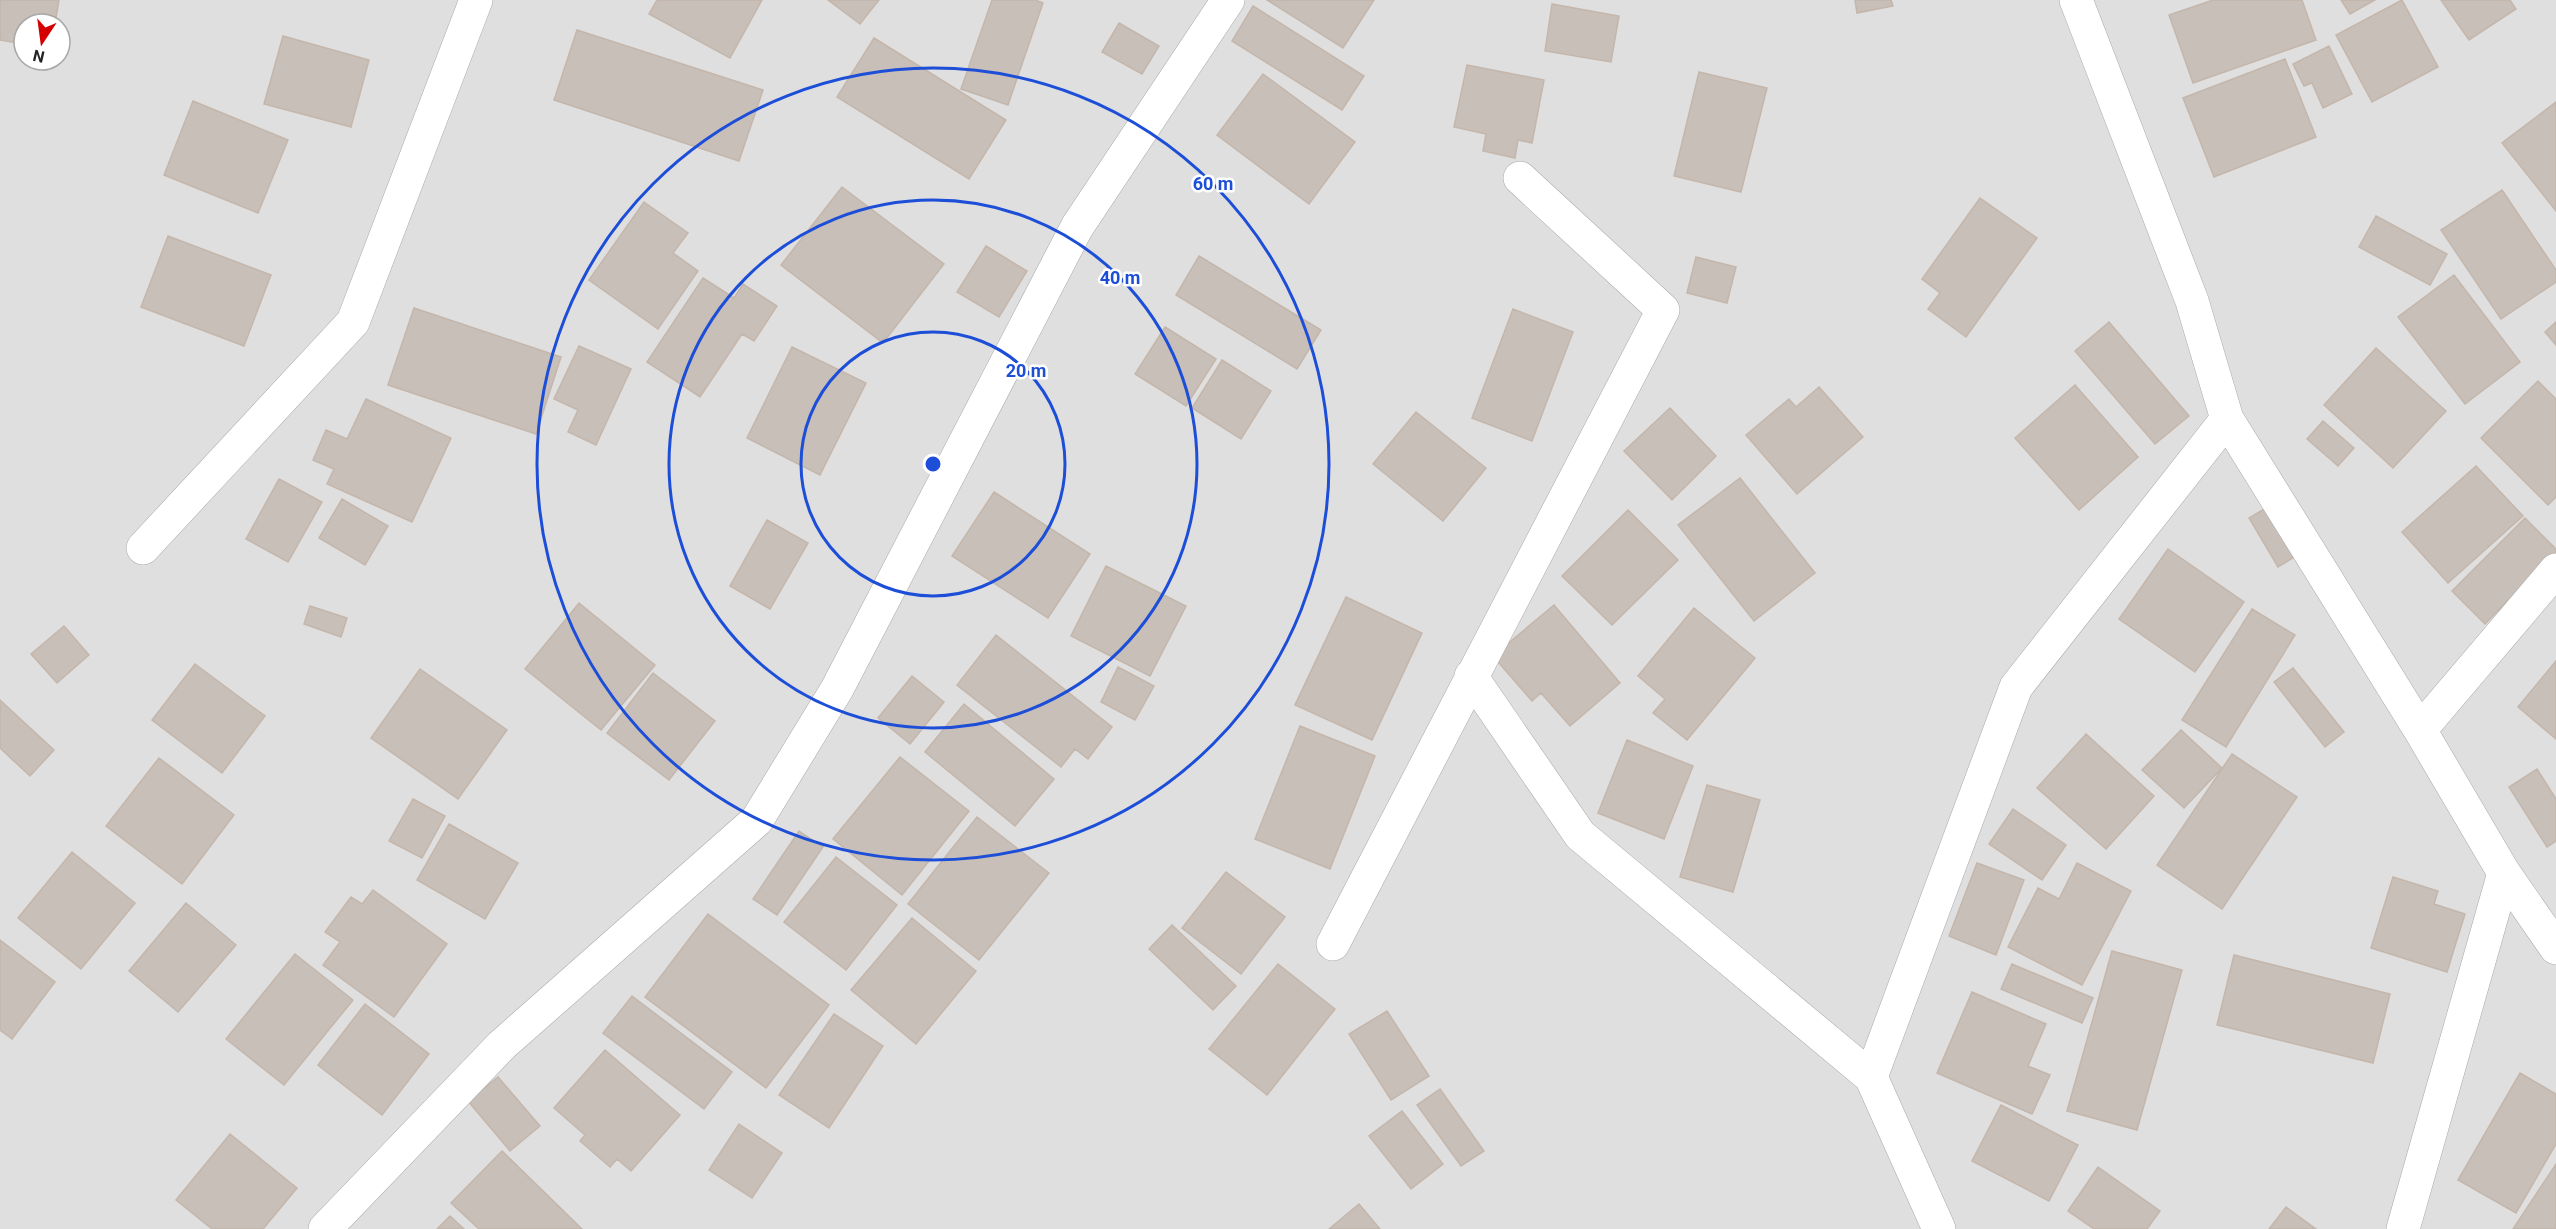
<svg xmlns="http://www.w3.org/2000/svg" width="2556" height="1229" font-family="Roboto,sans-serif">
<style>
.residential{fill:#e0dfdf;fill-rule:evenodd}
.building{fill:#c7bfb8;stroke:#c4b6ab;stroke-width:1.5}
.lines{fill:none;stroke-linecap:round;stroke-linejoin:round}
.minor-casing{stroke:#a9a9a9;stroke-width:34}
.minor{stroke:#fff;stroke-width:33}
.ring{fill:none;stroke:#1d4ed8;stroke-width:3}
.centre{fill:#1d4ed8;stroke:#fff;stroke-width:3}
.ring-label{font-size:18px;text-anchor:middle;font-weight:bold;fill:#1d4ed8;stroke:#fff;stroke-width:5;stroke-linejoin:round;paint-order:stroke}
</style>
<rect width="100%" height="100%" fill="#f2efe9"/>
<path class="residential" d="M0,0h2556v1229h-2556zM24,24h36v36h-36z"/>
<path class="building" d="M0,0h59l-4,24h-31v20l-24,-4z
M657,0h105l-32,58 -81,-44z
M828,0h51l-19,24z
M992,0h43l8,3 -35,102 -47,-16z
M1267,0h107l-31,48z
M1855,0h36l2,6 -36,7z
M2213,0h89l14,40 -123,43 -24,-68z
M2341,0h34l-25,14z
M2402,0l36,67 -66,35 -36,-67z
M2441,0h69l6,9 -47,31z
M1552,4l67,12 -8,46 -66,-11z
M1253,6l111,70 -22,34 -110,-69z
M1119,23l40,23 -17,28 -40,-22z
M577,30l186,60 -24,71 -185,-61z
M283,36l86,24 -18,67 -87,-23z
M874,38l132,82 -37,59 -132,-82z
M2329,46l23,48 -29,14 -11,-25 -8,3 -11,-22z
M2285,59l31,78 -102,40 -31,-79z
M1467,65l77,15 -12,63 -14,-3 -3,18 -32,-7 3,-17 -32,-7z
M1699,72l68,16 -26,104 -67,-16z
M1263,74l92,68 -46,62 -92,-69z
M193,101l95,39 -30,73 -94,-38z
M2556,102v109l-54,-68z
M842,187l102,77 -61,79 -102,-78z
M2502,190l54,80v12l-55,37 -60,-89z
M1980,198l57,40 -71,99 -38,-28 12,-16 -18,-14z
M644,202l44,31 -15,20 25,18 -40,58 -69,-49z
M2376,216l71,38 -17,31 -71,-38z
M168,236l103,39 -27,71 -103,-39z
M986,246l41,25 -28,46 -42,-25z
M1199,256l122,74 -24,39 -121,-74z
M1696,257l40,10 -9,36 -40,-10z
M2454,275l66,87 -55,42 -67,-87z
M703,278l31,20 9,-14 34,22 -23,35 -12,-7 -42,63 -53,-35z
M414,308l147,49 -25,77 -148,-49z
M1513,309l60,23 -41,109 -60,-23z
M2109,322l80,94 -34,28 -80,-93z
M2556,322v23l-11,-13z
M1165,327l51,32 -30,47 -51,-32z
M579,346l52,23 -35,76 -28,-13 10,-22 -24,-11z
M792,347l74,36 -46,92 -73,-37z
M2376,348l70,63 -53,57 -69,-63z
M1222,360l49,31 -30,48 -49,-31z
M2538,381l18,18v98l-8,8 -67,-67z
M2075,385l63,72 -59,53 -64,-72z
M1819,387l44,50 -66,57 -51,-59 43,-36 7,8z
M366,399l85,39 -39,84 -85,-38 7,-15 -21,-9 13,-30 21,9z
M1670,408l46,48 -44,44 -48,-49z
M1416,412l70,56 -43,53 -70,-57z
M2323,421l31,27 -16,18 -31,-27z
M2476,466l47,50 -75,67 -46,-51z
M1740,478l75,95 -61,48 -76,-96z
M279,479l43,23 -34,60 -42,-23z
M994,492l96,62 -42,64 -96,-62z
M342,499l46,27 -23,39 -46,-27z
M2271,505l28,49 -21,13 -29,-49z
M1628,510l50,50 -66,65 -50,-49z
M2525,518l31,31v3l-71,72 -33,-33z
M767,520l41,23 -38,66 -40,-23z
M2168,549l76,53 -49,70 -76,-53z
M1106,566l80,40 -36,70 -79,-40z
M1346,597l76,36 -50,107 -77,-35z
M579,603l76,62 -54,65 -76,-61z
M1554,605l66,78 -50,43 -29,-33 -9,8 -39,-45z
M310,606l37,12 -6,19 -37,-13z
M1694,608l61,50 -68,82 -34,-27 12,-14 -27,-23z
M2252,609l43,26 -69,112 -44,-27z
M64,626l25,29 -32,28 -26,-29z
M996,635l116,92 -24,32 -13,-10 -14,18 -104,-82z
M2556,661v78l-38,-32z
M195,664l70,52 -43,57 -70,-53z
M1118,667l36,19 -19,34 -34,-18z
M2293,668l51,64 -19,15 -51,-65z
M420,669l87,61 -49,69 -87,-61z
M653,673l62,48 -46,59 -62,-47z
M912,676l32,26 -34,42 -32,-26z
M0,700l54,50 -24,26 -30,-28z
M964,704l90,75 -39,47 -90,-74z
M1300,726l75,30 -45,113 -75,-30z
M2181,730l41,38 -38,40 -42,-38z
M2086,734l68,62 -48,53 -69,-61z
M1627,740l66,26 -29,73 -66,-26z
M2232,754l65,43 -75,112 -65,-44z
M900,757l69,54 -67,84 -69,-56z
M159,758l75,57 -52,69 -76,-58z
M2537,769l19,30v42l-9,6 -38,-60z
M1707,785l53,15 -27,92 -53,-15z
M413,799l32,17 -23,42 -33,-17z
M2013,809l53,36 -24,35 -53,-36z
M977,817l72,56 -70,87 -71,-56z
M449,824l69,39 -33,56 -68,-39z
M799,831l24,16 -46,68 -24,-16z
M72,852l63,51 -54,66 -63,-51z
M836,857l61,48 -51,65 -62,-48z
M1977,863l47,17 -28,75 -47,-19z
M2077,863l54,28 -49,94 -74,-38 30,-59 21,11z
M1226,872l59,45 -44,57 -59,-46z
M2393,877l45,14 -4,13 31,10 -18,58 -76,-24z
M373,890l74,54 -53,73 -71,-52 17,-23 -15,-10 26,-35 11,7z
M186,903l50,42 -58,67 -49,-41z
M708,914l121,91 -63,83 -121,-91z
M912,918l64,53 -60,73 -65,-54z
M1172,925l64,61 -23,24 -64,-61z
M0,940l55,42 -43,57 -12,-9z
M2112,951l70,19 -45,160 -70,-19z
M295,954l58,46 -69,85 -58,-46z
M2234,955l156,39 -17,69 -156,-38z
M1278,964l57,45 -68,86 -58,-46z
M2012,964l81,34 -11,25 -81,-34z
M1972,992l74,32 -18,42 22,9 -18,39 -95,-41z
M632,996l100,76 -28,37 -101,-76z
M365,1004l64,50 -47,61 -64,-50z
M1387,1011l42,65 -38,24 -42,-66z
M834,1014l49,32 -54,82 -50,-33z
M605,1050l75,65 -49,56 -14,-12 -7,8 -30,-26 5,-6 -31,-27z
M2520,1073l36,21v50l-40,69 -58,-33z
M498,1077l42,49 -30,25 -42,-50z
M1440,1089l44,62 -23,15 -44,-61z
M2001,1105l77,40 -29,56 -77,-40z
M1402,1111l41,53 -32,25 -42,-53z
M739,1124l43,29 -30,45 -43,-28z
M230,1134l67,54 -34,41h-51l-36,-29z
M502,1151l80,78h-103l-28,-26z
M2556,1164v65h-43z
M2098,1167l62,44 -13,18h-53l-26,-18z
M1359,1204l21,25h-51z
M2286,1207l30,22h-47z
M450,1216l14,13h-27z"/>
<g class="lines">
<defs>
<path id="minor" d="M2076,0l116,301 35,118 193,311 84,143 52,75
M143,548l210,-226 123,-322
M1471,676l109,159 291,242 145,-390 211,-268
M2420,730l136,-160
M1333,944l330,-634 -143,-132
M1871,1077l68,152
M325,1229l177,-184 255,-225 80,-131 240,-462 151,-227
M2403,1229l101,-356"/>
</defs>
<use href="#minor" class="minor-casing"/>
<use href="#minor" class="minor"/>
</g>
<g class="ring">
<circle cx="933" cy="464" r="132"/>
<circle cx="933" cy="464" r="264"/>
<circle cx="933" cy="464" r="396"/>
</g>
<circle cx="933" cy="464" r="9" class="centre"/>
<g class="ring-label">
<text x="1213" y="190">60 m</text>
<text x="1120" y="284">40 m</text>
<text x="1026" y="377">20 m</text>
</g>
<g transform="translate(42 42) rotate(193)"><circle r="28" fill="#ffffff" stroke="#a7a7a7" stroke-width="1.5"/>
<path d="M0-4.5L10 22L0 15L-10 22Z" fill="#d40000"/>
<text y="-9" font-size="16" font-weight="bold" text-anchor="middle" fill="#222222">N</text>
</g>
</svg>
